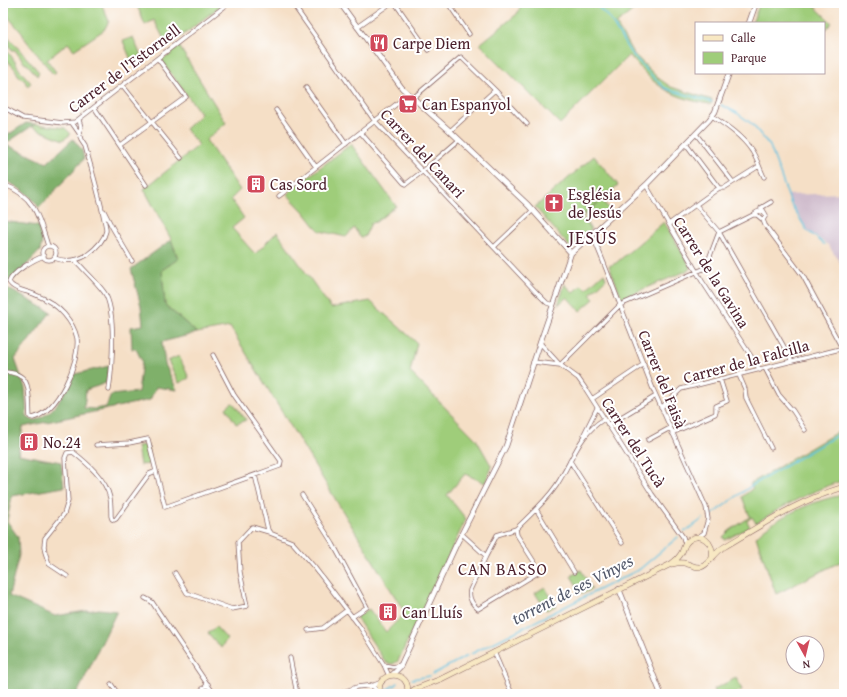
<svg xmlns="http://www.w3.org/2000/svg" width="847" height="697" font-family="'Gentium Book Plus',serif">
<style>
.industrial{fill:#d0bdcd}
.green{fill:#9fcd7a;stroke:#747652}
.forest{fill:#7fb06a;stroke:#64684a}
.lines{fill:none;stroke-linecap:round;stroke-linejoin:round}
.stream{stroke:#61c1df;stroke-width:1.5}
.minor-casing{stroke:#866261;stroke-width:5}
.tertiary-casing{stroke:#866261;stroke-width:6}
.secondary-casing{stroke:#866261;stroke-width:6}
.minor{stroke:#fff;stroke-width:3.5}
.tertiary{stroke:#fff;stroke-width:4.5}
.secondary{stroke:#f8e8c3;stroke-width:5}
.labels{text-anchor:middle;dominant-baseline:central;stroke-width:4;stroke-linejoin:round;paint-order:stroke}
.poi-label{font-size:16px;fill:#4a1f2b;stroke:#fff;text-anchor:start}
.street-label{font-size:16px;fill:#4a1f2b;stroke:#fff}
.neighbourhood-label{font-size:17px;letter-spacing:1px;fill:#4a1f2b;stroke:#fff}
.water-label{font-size:17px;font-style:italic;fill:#52586a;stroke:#fff}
.quarter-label{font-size:18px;letter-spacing:1px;fill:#4a1f2b;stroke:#fff}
</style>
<rect width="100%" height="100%" fill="#fff"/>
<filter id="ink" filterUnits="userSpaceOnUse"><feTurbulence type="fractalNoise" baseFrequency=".025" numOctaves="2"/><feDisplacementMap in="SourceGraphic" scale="8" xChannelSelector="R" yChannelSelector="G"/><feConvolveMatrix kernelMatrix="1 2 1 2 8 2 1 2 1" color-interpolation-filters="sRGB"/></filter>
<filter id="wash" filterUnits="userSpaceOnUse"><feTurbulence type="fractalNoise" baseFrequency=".012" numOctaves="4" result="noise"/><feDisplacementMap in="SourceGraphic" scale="16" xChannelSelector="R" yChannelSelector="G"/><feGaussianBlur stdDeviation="0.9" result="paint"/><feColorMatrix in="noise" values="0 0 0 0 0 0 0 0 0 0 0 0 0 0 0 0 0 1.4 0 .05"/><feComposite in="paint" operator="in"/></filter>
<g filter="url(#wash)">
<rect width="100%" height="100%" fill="#f5dfc6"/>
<path class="industrial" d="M844,193v71h-3l-13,-19 -20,-15 -21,-35z"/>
<path class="green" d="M3,3h98l8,18 -5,9 -30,20 -6,-7 -21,17 9,12 -3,2 -28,-35 -3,-6 -19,-22z
M136,3h88l-56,44 -14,-27 -9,5z
M522,3h120l-26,21 17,29 25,25 13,9 41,13 -1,4c-25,-3 -48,-12 -65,-30 -6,-6 -11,-13 -17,-19l-69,69 -80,-80 37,-30z
M760,3h51l21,20 -8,8v-8h-72z
M3,27l2,6 34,39 -2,4 -9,-11 -4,-2 -9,-13h-3l-3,-4 1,-2 -7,-9z
M133,37l8,19 -10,4 -8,-19z
M3,45l11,15 5,9 12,14 -4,3 -2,-5 -7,-6 -3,-6 -12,-13z
M179,46l47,77 -20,17 34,50 -9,9 13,19 -12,10 23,26 22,-22 54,76 39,-7 47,42 -7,29 66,67 16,28 -7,16 -20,-9 -18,21 19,24 -68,142 -5,3 -7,-1 -30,-46 13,-8 17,23 19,-19 -175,-286 -33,6 -32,-28 -3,-35 16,-12 -7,-19 -27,-50 55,-44 -14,-16 16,-15 -40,-54 11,-6 -1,-2z
M35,124l30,4 6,6 -8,6 -31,-13z
M351,144l45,62 -20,16 -5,1 -6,13 -4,2 -7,-10 -8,9 -26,-6 -5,-5 -11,-14 -17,-18 9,-8z
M594,156l24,29 -17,14 11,13 -7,6 -8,-6 -10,8 -2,-5 16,-15 -19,16 9,14 -20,18 -36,-41z
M664,222l26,44 -1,4 -67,28 -13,-32 7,-3z
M604,273l2,6 -16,15 4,5 -14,12 -13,-14 -9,8 7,-21 8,9 9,-8 4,4z
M179,356l10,22 -10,5 -11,-22z
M232,403l2,1 12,16 -10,4 -10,-16z
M844,428v52c-31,10 -61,26 -88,43l-4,-6 -5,4 3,6 -25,13 -2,-3 6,-6 21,-14 -8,-20 11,-9 -3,-4z
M147,445l3,19 -10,1 -3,-19z
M844,495v65l-68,34 -20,-57c17,-19 63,-39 88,-42z
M581,570l11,19 -10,5 -11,-18z
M545,587l11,19 -10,4 -11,-17z
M216,627l11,12 -6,9 -13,-15z
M736,678l6,12 -9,4h-17l-2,-5z"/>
<path class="forest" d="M26,123l9,1 -30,20 42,19 26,-24 9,11 2,9 -45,49c-7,-13 -23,-23 -36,-28v-42z
M3,221l35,5 4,16 -2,9 -35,36 46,25 -36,47 10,29 2,29 7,4c24,-10 28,-26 41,-47l34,-8 -3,17 -20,7 -2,18 10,1 12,-2 5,-12 27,-3 4,-31 -6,-12h-4l-1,-22 12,-2 -2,-19 -10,-37 40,-29 7,19 -16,11 3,35 32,28 -35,9 3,22 12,26 -21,-3 -6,13 -127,27 -5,27 43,8 3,25 -52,9 -5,25 11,16 1,18 -10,41 46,20 44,-7 18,2 -40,83h-74v-360l1,-8h-1z"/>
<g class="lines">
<path class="stream" d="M594,3l16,16 20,33 24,26 11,10 8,3 39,11
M721,105l16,8 15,11 18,22 21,58 16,26 17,14
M711,515l40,-29 93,-55
M684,532l19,-13
M471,654l169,-85 38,-32
M433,674l34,-18
M412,679l18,-3
M385,691l13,-8"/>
</g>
</g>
<g filter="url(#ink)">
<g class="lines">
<defs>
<path id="minor" d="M292,3l82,117 164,174 9,9 6,2
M395,3l33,47
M448,3l21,31
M501,3l1,1
M357,27l34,-24
M123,86l58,72
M306,88l40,56
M495,90l32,34
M413,98l48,-41 34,33 -45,41
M3,107l20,11 40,5 12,-1 154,-119
M94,107l52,78
M276,110l40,57
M712,116c15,10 30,20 40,35 5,8 8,18 12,26
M79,120l2,7 -2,6
M361,133l43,50 2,1 17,-13 36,-31
M696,134l37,48
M120,145l66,-48 -28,-38
M3,184c32,12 36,33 45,62
M646,185l56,96 58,89
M719,188h5l35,-22
M279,196l129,-101
M696,205l23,27 73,129
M761,210v-2l10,-6
M763,210l3,5 -3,5 -6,-5h-4l4,-3z
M104,211l8,16 20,34
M763,220l2,5 38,51 39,72 2,6
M669,224l50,-36 -33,-44
M592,234l11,27 50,128 53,118 2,12 -4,14 -6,4
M42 253a7 7 0 1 1 14 0a7 7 0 1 1-14 0Z
M494,247l39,-37
M54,258c11,4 23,3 33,-3 8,-6 17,-14 19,-24 0,-4 -1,-8 -2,-12 -5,-25 -12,-49 -19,-73l-4,-6 -2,-7 -7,-10
M75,260c10,11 21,21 29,32 13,18 8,76 5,98
M540,343l20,22 18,13 7,10 67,106 31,43 2,7
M533,362l27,3
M560,365l60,-60 83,-36 4,-5 12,-32 34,-17
M765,368l14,27 14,16 12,19
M3,372c31,0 25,22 27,45l3,1c25,-7 47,-55 44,-80 -2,-9 -7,-17 -13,-24 -7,-8 -18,-15 -28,-19 -8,-4 -23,-5 -27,-13 3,-10 26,-23 35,-26
M739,375l6,14 1,9 25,50
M592,399l52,-35
M661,408l20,-19 163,-41
M608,425l48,-29
M672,433l43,-19 1,-2v-6l11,-5 -7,-22
M584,434l13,-26
M648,440l22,-12
M96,445l33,-2 19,-4 17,68 115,-41 1,-5 -47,-66 -21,-40
M570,461l52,82
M255,475l13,55 2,3 22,9 23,26 45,59 24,38 5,11
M302,495l31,49 34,63 -15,10
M536,509l38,63
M516,529c14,-14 29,-27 40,-43 17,-25 21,-50 48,-67
M462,534l24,22 -16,34c-2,8 2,14 8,19l61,-37 -1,-4 -21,-33 -1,-6 -19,6 -11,21
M175,573l12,20 45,16 15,-3 -7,-34 -2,-30 14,-15 17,5
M67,576l-18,-12 -4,-12 -1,-6 1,-8 19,-24 4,-13 -3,-43 2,-5 6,-1c14,11 33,27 37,46 1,6 1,12 1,18l1,3 2,1 2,-1 33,-45 7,-3
M145,598l7,4 6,9 56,83
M308,630l15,-2 24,-18
M494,652l18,42
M290,658l7,36
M384,665l9,2 7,-2
M111,684l7,10
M371,685l9,8
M197,694l11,-10
M338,694l19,-7 17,-2 8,-3"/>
<path id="tertiary" d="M340,3l62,85 48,43 78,74 43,48
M749,23l7,-20
M619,589l42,105
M392,675l8,-8 56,-122 50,-99 34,-103 31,-90 75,-68 63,-65 6,-8 14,-39"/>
<path id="secondary" d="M672,564c4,-1 8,-2 12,-1 6,1 11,5 17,4 8,-2 14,-15 23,-20 41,-24 73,-46 120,-60
M380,694c-6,-25 33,-25 27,0
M408,694l7,-5 26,-10 230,-115c4,-3 8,-6 11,-12 2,-4 2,-8 6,-11 12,-11 27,2 24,16"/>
</defs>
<use href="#minor" class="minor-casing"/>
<use href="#tertiary" class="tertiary-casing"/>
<use href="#secondary" class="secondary-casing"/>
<use href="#minor" class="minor"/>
<use href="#tertiary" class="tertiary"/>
<use href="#secondary" class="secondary"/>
</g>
</g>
<defs>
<symbol id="restaurant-square" viewBox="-11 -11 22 22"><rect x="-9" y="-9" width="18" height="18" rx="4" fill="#d1495b" stroke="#fff"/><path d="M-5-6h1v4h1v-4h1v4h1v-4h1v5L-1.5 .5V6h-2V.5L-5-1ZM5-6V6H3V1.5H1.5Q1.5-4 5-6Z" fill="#fff"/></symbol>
<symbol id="supermarket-square" viewBox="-11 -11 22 22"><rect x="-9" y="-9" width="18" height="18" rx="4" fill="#d1495b" stroke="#fff"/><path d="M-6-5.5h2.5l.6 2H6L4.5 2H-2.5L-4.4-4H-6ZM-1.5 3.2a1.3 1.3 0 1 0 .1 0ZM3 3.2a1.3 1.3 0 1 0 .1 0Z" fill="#fff"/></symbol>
<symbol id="building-square" viewBox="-11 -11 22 22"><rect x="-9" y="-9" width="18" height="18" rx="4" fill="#d1495b" stroke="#fff"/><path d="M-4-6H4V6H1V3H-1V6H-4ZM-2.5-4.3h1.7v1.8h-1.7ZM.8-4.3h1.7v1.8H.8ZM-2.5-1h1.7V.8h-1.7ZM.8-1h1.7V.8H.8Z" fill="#fff"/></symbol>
<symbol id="church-square" viewBox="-11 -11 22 22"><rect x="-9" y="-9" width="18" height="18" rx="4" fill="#d1495b" stroke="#fff"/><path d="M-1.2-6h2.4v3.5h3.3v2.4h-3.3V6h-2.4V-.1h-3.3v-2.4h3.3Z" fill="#fff"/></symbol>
</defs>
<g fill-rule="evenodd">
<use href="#restaurant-square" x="368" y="32" width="22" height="22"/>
<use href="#supermarket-square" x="397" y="93" width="22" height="22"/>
<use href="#building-square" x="245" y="173" width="22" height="22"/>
<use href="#church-square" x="543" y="192" width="22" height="22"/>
<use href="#building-square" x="18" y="431" width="22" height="22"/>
<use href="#building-square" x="377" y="601" width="22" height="22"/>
</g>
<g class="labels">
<g class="poi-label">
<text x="393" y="43">Carpe Diem</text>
<text x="422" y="104">Can Espanyol</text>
<text x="270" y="184">Cas Sord</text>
<text x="568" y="194">Església<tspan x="568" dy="18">de Jesús</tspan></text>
<text x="43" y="442">No.24</text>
<text x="402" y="612">Can Lluís</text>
</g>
<g class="street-label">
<text transform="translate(124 68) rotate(-37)">Carrer de l'Estornell</text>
<text transform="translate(423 153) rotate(47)">Carrer del Canari</text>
<text transform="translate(712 272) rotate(58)">Carrer de la Gavina</text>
<text transform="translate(746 361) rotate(-15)">Carrer de la Falcilla</text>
<text transform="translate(663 379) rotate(68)">Carrer del Faisà</text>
<text transform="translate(634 442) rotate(57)">Carrer del Tucà</text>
</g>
<g class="neighbourhood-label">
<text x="503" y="568">CAN BASSO</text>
</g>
<g class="water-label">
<text transform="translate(572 589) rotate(-27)">torrent de ses Vinyes</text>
</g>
<g class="quarter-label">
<text x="593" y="237">JESÚS</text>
</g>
</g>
<rect width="847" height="697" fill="none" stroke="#fff" stroke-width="16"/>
<rect x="695" y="22" width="130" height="52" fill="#ffffff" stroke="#b7a5aa"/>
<rect x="703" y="35" width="20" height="6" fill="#f8e8c3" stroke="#b7a5aa"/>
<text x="731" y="42" font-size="12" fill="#4a1f2b">Calle</text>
<rect x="703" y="52" width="20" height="12" fill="#9fcd7a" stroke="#b7a5aa"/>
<text x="731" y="62" font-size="12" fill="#4a1f2b">Parque</text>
<g transform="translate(805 655) rotate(172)"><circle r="19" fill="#ffffff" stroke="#b7a5aa"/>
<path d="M0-3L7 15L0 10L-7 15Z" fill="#d1495b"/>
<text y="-6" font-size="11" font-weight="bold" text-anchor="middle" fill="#4a1f2b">N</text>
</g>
</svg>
